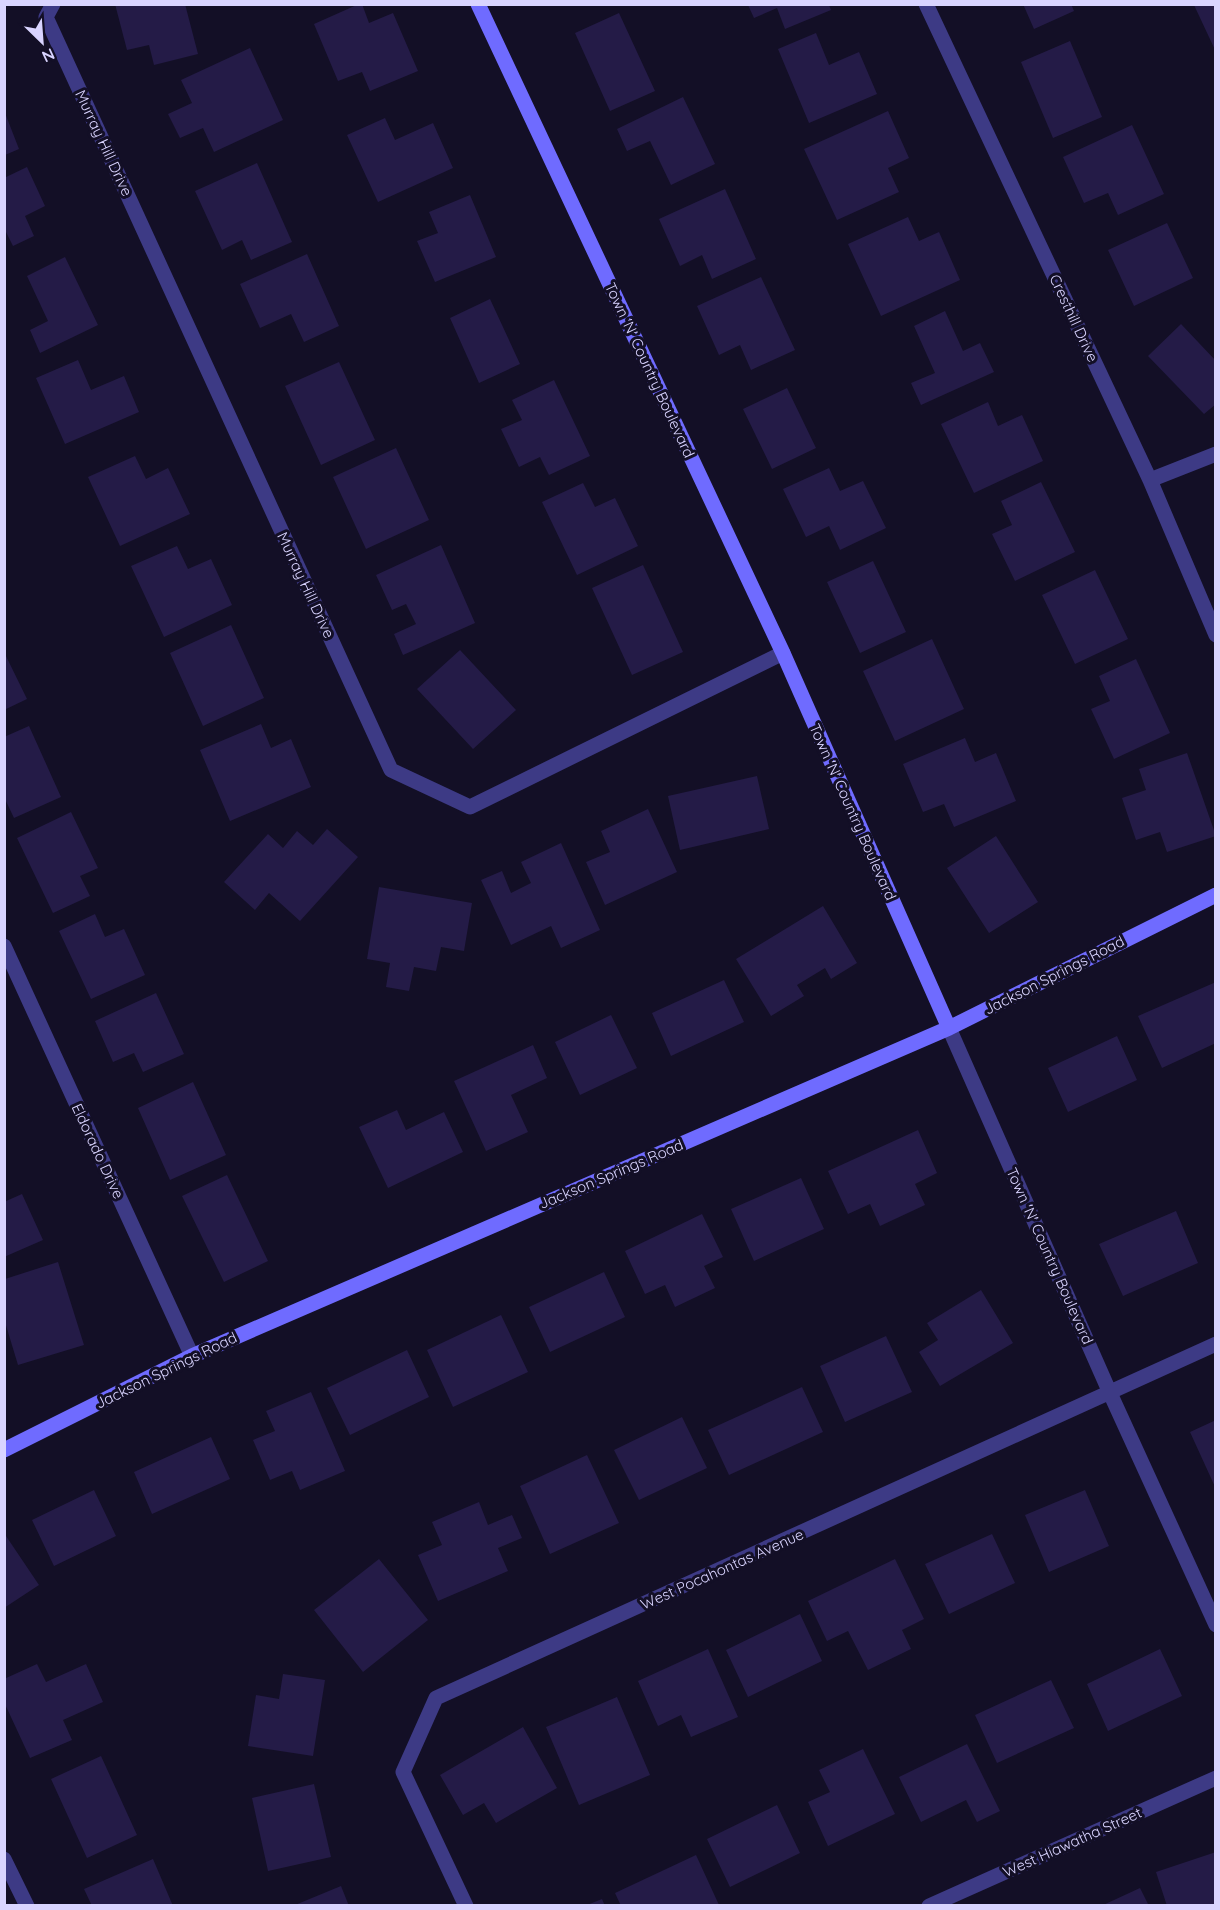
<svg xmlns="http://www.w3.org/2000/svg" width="1220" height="1910" font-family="Quicksand,sans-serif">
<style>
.building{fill:#241b47}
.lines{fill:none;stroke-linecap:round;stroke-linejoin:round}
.street{stroke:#3d3a85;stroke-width:15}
.secondary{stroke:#6f6bff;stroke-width:15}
.labels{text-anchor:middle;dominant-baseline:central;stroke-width:6;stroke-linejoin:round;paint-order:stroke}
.street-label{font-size:15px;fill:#d9d4ff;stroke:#130f26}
</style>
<rect width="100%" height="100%" fill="#130f26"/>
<path class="building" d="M115,4h70l13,50 -44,11 -5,-20 -22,5z
M359,4h3l7,19 24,-10 25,58 -48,20 -8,-19 -24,9 -24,-57z
M1023,4h48l3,7 -40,18z
M748,5h81l2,5 -46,19 -8,-21 -23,10z
M1194,5h22v47z
M619,13l36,78 -45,20 -35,-78z
M816,33l13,32 30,-13 18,42 -68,29 -31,-74z
M1070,41l32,76 -49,21 -32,-76z
M250,48l33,72 -69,32 -11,-24 -23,10 -12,-24 24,-11 -11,-23z
M683,97l32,67 -44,21 -21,-44 -23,10 -10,-22z
M888,111l21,47 -21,10 11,24 -62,28 -33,-71z
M5,113l14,36 -14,6z
M385,118l10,22 38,-17 20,45 -75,34 -31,-67z
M1132,125l32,69 -46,21 -10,-22 -24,10 -21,-46z
M257,163l35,79 -41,18 -9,-20 -20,10 -27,-59z
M27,167l18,39 -20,10 9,20 -21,10 -9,-18v-50z
M725,189l31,70 -44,20 -10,-24 -22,11 -21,-47z
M470,195l26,62 -61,25 -18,-41 21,-8 -9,-21z
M908,217l11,24 20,-9 21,48 -79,36 -33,-72z
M1167,223l26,55 -59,28 -26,-56z
M307,254l32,72 -35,16 -13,-28 -31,14 -20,-44z
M65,257l33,68 -58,28 -10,-23 18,-9 -21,-45z
M761,277l34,73 -44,20 -11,-25 -21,10 -22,-49z
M490,299l30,65 -41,19 -29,-65z
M945,311l18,40 17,-8 14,29 -73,33 -10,-22 24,-10 -21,-47z
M1181,324l35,37v43l-12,10 -56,-58z
M78,360l13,30 33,-14 15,36 -74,32 -29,-66z
M339,362l36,78 -54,25 -36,-79z
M554,380l36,76 -41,19 -9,-18 -21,10 -18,-38 21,-9 -10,-20z
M787,388l29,60 -44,21 -29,-60z
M988,402l10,24 24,-11 21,46 -69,32 -33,-69z
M396,448l33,72 -63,29 -33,-72z
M135,456l11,23 22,-11 22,46 -70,32 -32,-69z
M829,468l11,23 23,-10 23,47 -46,22 -11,-24 -23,11 -23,-48z
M1041,482l34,70 -60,29 -23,-47 20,-9 -11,-24z
M583,483l12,24 20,-9 23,48 -61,29 -35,-73z
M441,545l34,78 -72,32 -9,-21 22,-10 -10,-20 -14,6 -16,-35z
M177,546l11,23 23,-10 21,46 -68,32 -33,-71z
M873,561l33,71 -46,21 -33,-71z
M643,565l40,87 -51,23 -40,-87z
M1095,570l33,69 -53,25 -33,-69z
M231,625l33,73 -61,28 -33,-73z
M932,639l32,70 -69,32 -32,-70z
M460,650l56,60 -43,39 -56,-60z
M4,652l23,47 -23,11z
M1136,659l34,74 -56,26 -23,-50 19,-8 -11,-25z
M261,724l10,24 20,-9 20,48 -81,34 -30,-71z
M29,726l32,71 -47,21 -10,-21v-60z
M965,738l10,24 21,-9 20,48 -62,26 -10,-23 -21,8 -20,-48z
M1187,753l29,83 -49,16 -7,-20 -24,8 -14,-42 24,-8 -7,-21z
M757,776l12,53 -89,21 -12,-54z
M648,809l29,63 -72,33 -19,-43 24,-10 -9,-21z
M71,812l27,56 -18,8 10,20 -37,17 -36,-75z
M327,829l31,28 -58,64 -31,-28 -14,17 -31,-28 44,-48 15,14 14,-17 16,14z
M996,836l42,66 -49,31 -42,-65z
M561,843l39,87 -39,18 -10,-22 -40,19 -30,-65 21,-9 9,22 20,-10 -10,-21z
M379,887l93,16 -8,48 -23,-4 -5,24 -22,-4 -5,24 -23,-4 4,-24 -23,-4z
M823,906l34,57 -26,16 -6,-11 -28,17 7,11 -33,20 -35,-57z
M95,914l10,23 19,-8 21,46 -54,24 -32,-68z
M724,980l20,42 -73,34 -19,-43z
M1216,982v61l-54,25 -24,-52z
M156,993l28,61 -41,18 -9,-19 -21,9 -18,-41z
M611,1015l26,53 -57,27 -25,-53z
M1117,1036l20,44 -69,32 -20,-44z
M533,1045l14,33 -36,17 17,37 -42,19 -32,-70z
M193,1082l33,73 -56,25 -32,-72z
M397,1110l9,20 38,-18 19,40 -75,36 -29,-61z
M918,1130l19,43 -22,11 10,21 -45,21 -10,-22 -22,10 -20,-43z
M227,1175l41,86 -44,21 -42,-86z
M801,1178l23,51 -70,32 -23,-52z
M22,1194l21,46 -39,17v-55z
M1176,1211l22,52 -75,33 -24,-52z
M702,1214l21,43 -19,9 11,22 -40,19 -10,-22 -20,9 -20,-43z
M58,1262l26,83 -66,20 -13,-43v-43z
M604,1272l21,45 -75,35 -21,-45z
M981,1290l32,53 -73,43 -21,-34 19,-12 -11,-17z
M501,1315l27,57 -75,35 -26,-57z
M886,1336l26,56 -67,30 -25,-56z
M407,1350l22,47 -79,38 -23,-47z
M802,1387l21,45 -94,43 -21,-45z
M311,1392l34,79 -45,19 -8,-19 -22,9 -17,-40 22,-9 -9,-20z
M682,1417l25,51 -68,32 -25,-50z
M1216,1420v69l-26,-57z
M211,1437l19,42 -78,35 -18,-42z
M587,1455l32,68 -69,31 -30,-68z
M94,1490l22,46 -62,30 -22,-46z
M1085,1490l24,56 -60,26 -24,-57z
M479,1502l9,23 24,-10 10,23 -24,10 10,23 -70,30 -20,-46 24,-10 -10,-23z
M992,1534l23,49 -66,31 -24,-50z
M6,1536l33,49 -35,23v-70z
M379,1559l49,61 -65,52 -49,-62z
M895,1559l29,60 -22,11 9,19 -43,21 -20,-39 -21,10 -19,-40z
M800,1614l22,47 -74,36 -22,-47z
M708,1649l30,68 -47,20 -10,-22 -23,11 -20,-45z
M1160,1649l22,47 -74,35 -21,-47z
M37,1664l9,18 40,-18 17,38 -40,18 9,20 -42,18 -26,-56v-23z
M283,1674l42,6 -12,76 -65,-10 8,-51 23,4z
M1051,1680l23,48 -77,35 -22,-48z
M617,1697l33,78 -71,30 -33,-78z
M523,1727l34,61 -61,35 -12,-20 -21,12 -23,-40z
M967,1744l33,67 -23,11 -11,-22 -45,22 -22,-45z
M863,1749l32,65 -67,32 -20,-44 22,-10 -11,-22z
M101,1756l36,79 -50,23 -36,-79z
M314,1784l17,73 -63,14 -16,-73z
M777,1805l23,48 -70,34 -23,-48z
M1216,1852v54h-49l-11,-34z
M696,1855l23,50 -98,1 -6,-13z
M153,1859l20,47h-81l-8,-17z
M341,1886l8,20h-54v-1z
M1140,1888l9,18h-48z
M602,1899l3,7h-18v-1z"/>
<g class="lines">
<path class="street" d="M53,4l-7,13 345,753 79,37 313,-154
M926,4l224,476 66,155
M1150,480l66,-26
M4,946l188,410
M949,1028l161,365 106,232
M4,1859l23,47
M466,1906l-63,-134 33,-74 780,-354
M929,1906l287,-128"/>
<path class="secondary" d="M478,4l305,649 166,375
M4,1450l188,-94 757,-328 267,-133"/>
</g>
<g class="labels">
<g class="street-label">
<text transform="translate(104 143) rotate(65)">Murray Hill Drive</text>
<text transform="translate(1074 318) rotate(65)">Cresthill Drive</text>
<text transform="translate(650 370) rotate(65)">Town 'N' Country Boulevard</text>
<text transform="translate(306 585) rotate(65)">Murray Hill Drive</text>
<text transform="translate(853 812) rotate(66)">Town 'N' Country Boulevard</text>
<text transform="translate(1054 975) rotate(-27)">Jackson Springs Road</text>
<text transform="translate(98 1151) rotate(65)">Eldorado Drive</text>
<text transform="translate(611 1174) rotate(-23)">Jackson Springs Road</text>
<text transform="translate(1050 1256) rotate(66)">Town 'N' Country Boulevard</text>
<text transform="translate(166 1370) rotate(-26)">Jackson Springs Road</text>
<text transform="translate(722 1569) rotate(-24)">West Pocahontas Avenue</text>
<text transform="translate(1072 1842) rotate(-24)">West Hiawatha Street</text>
</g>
</g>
<rect width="1220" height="1910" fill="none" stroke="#d9d4ff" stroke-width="12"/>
<g transform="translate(42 42) rotate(155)" stroke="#130f26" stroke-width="4.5" paint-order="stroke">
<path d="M0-4.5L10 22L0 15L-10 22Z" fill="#d9d4ff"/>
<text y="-9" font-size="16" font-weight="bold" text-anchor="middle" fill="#d9d4ff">N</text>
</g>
</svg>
